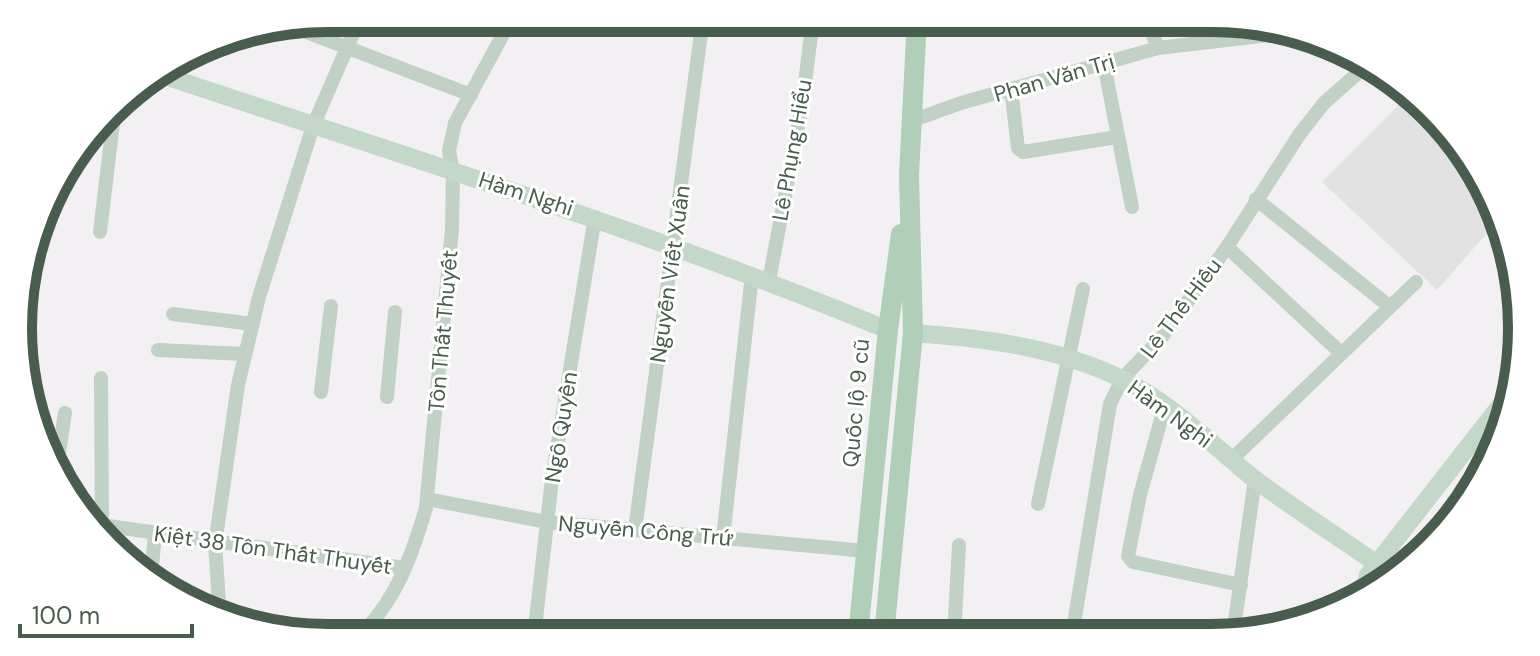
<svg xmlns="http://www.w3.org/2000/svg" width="1540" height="656" font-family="'DM Sans',sans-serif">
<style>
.education{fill:#e2e2e3}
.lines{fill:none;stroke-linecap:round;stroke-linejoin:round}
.street{stroke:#c1d1c5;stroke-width:14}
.secondary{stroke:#c3d8c9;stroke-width:18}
.primary{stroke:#b1ceb8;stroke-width:20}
.labels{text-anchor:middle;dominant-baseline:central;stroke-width:6;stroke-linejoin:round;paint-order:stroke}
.street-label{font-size:22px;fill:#485d4d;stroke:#fff}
.rim{fill:none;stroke:#485d4d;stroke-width:10}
</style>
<rect width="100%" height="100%" fill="#f2f0f2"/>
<path class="education" d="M1412,92l78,99 4,15 -8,10 9,8 -58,66 -115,-108z"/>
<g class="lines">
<path class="street" d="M473,18l31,15
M1146,18l12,30
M1236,22l5,15
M288,25l183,70
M1104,64l28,143
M1011,89l7,59 5,4 94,-15
M911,121l50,-18 197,-55 136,-16
M1256,199l134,108
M100,232l15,-126
M1227,247l114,106
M769,281l34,-181 10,-82
M173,314l80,10
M158,350l87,4
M101,378l1,147
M321,392l10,-86
M387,397l8,-85
M1165,405l-25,90 -12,61 5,6 108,23
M1231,460l185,-178
M56,473l9,-60
M427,499l120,23 319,29
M1038,504l45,-215
M94,524l311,44
M635,530l68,-512
M723,538l29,-263
M151,577l4,-43
M220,617l-5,-73 23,-159 21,-88 54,-171 47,-108
M884,632l44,4
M1233,635l22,-156
M954,636l5,-91
M1072,636l38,-232 12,-25 40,-42 65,-90 72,-112 25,-32 42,-37
M534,637l18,-158 43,-262
M356,638c39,-33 56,-83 70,-130l26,-279 1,-58 -4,-20 6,-28 57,-105"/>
<path class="secondary" d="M159,74c245,82 490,157 729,256
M913,333c71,5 142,14 207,45 49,23 90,65 132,99 40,31 84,58 125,87l14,14
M1362,598l6,-23 142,-182"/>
<path class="primary" d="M858,636l30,-306 13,-96
M884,636l29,-303 -4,-158 8,-157"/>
</g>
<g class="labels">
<g class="street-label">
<text transform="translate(1054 78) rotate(-16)">Phan Văn Trị</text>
<text transform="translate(792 150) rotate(-80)">Lê Phụng Hiểu</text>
<text transform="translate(526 194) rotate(18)">Hàm Nghi</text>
<text transform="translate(670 274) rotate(-82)">Nguyễn Viết Xuân</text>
<text transform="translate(1181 308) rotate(-53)">Lê Thế Hiếu</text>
<text transform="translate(443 331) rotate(-85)">Tôn Thất Thuyết</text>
<text transform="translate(856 403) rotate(-85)">Quốc lộ 9 cũ</text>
<text transform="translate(1170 414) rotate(36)">Hàm Nghi</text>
<text transform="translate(561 427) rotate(-81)">Ngô Quyền</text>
<text transform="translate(646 531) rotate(5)">Nguyễn Công Trứ</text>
<text transform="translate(273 550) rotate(8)">Kiệt 38 Tôn Thất Thuyết</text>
</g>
</g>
<path d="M0 0H1540V656H0ZM328 32H1212A296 296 0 0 1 1508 328V328A296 296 0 0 1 1212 624H328A296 296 0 0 1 32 328V328A296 296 0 0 1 328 32Z" fill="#fff" fill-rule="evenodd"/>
<path class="rim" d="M328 32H1212A296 296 0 0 1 1508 328V328A296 296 0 0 1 1212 624H328A296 296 0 0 1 32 328V328A296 296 0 0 1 328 32Z"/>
<path d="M20 624v12h172v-12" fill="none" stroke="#485d4d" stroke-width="4"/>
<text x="32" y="624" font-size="24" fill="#485d4d" stroke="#ffffff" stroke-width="6" paint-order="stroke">100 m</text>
</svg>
